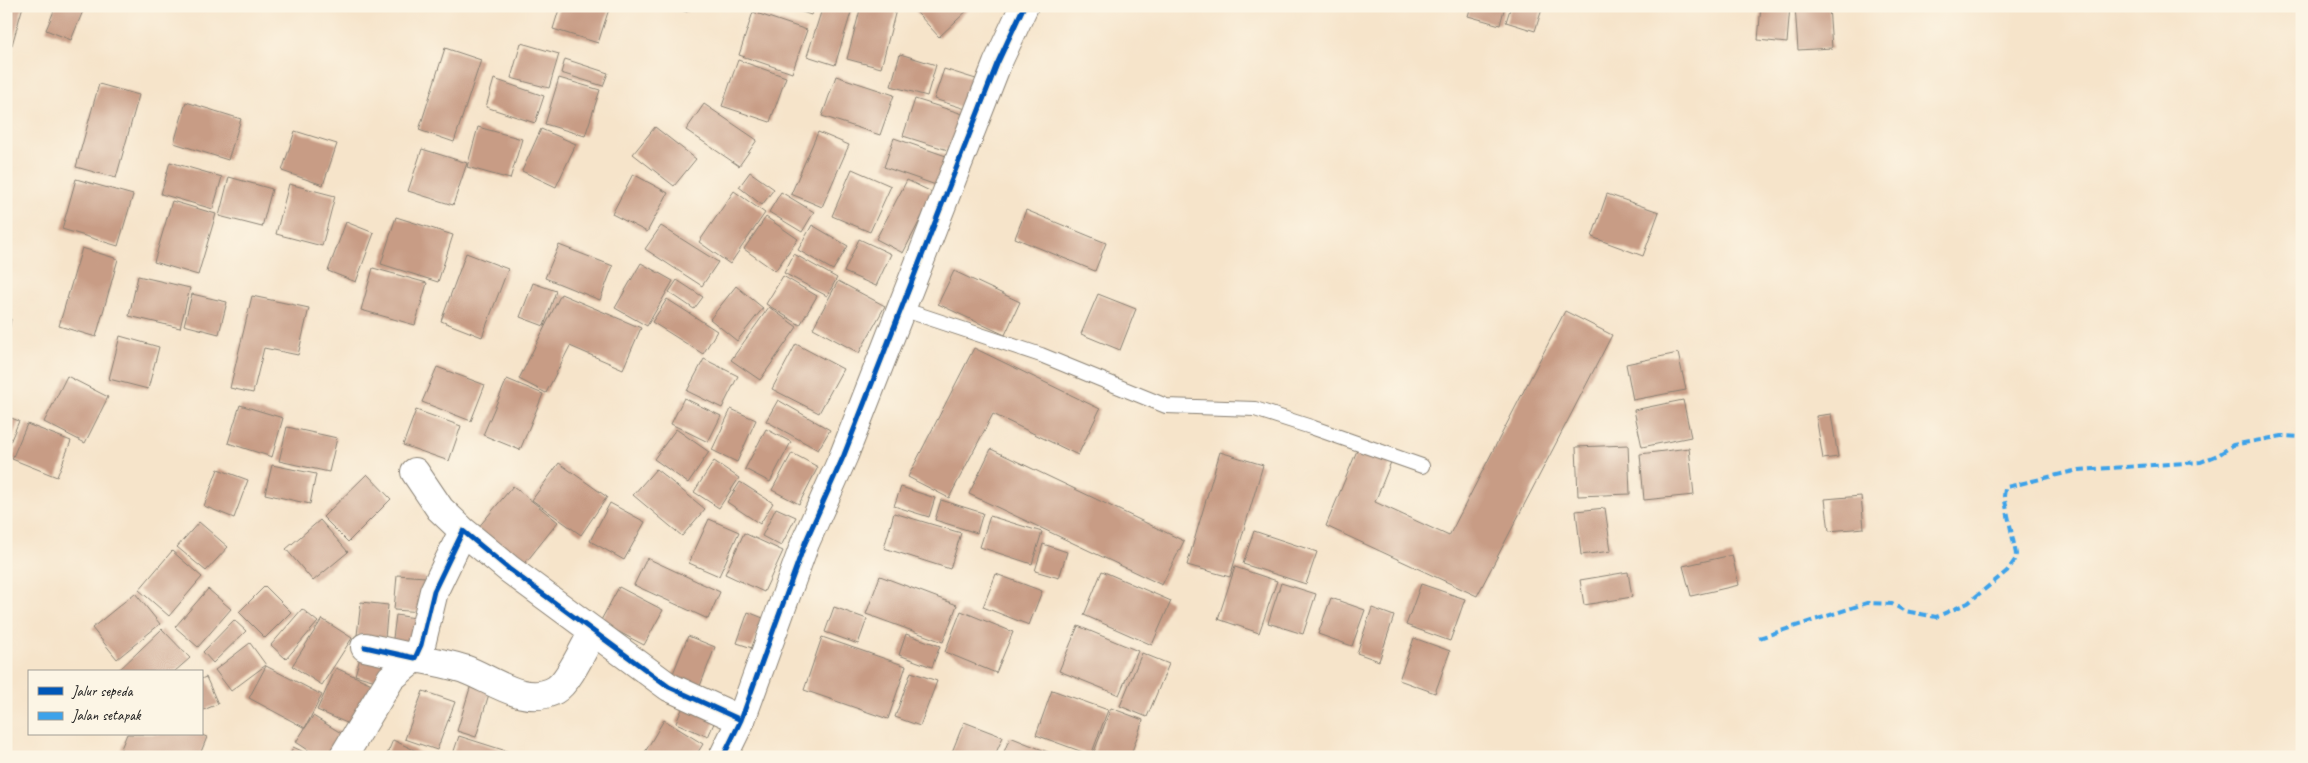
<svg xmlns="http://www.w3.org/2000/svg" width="2308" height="763" font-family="Caveat,sans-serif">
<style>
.building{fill:#c89c85}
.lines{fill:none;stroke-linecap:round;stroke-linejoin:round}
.service-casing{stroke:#898073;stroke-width:16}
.minor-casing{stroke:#898073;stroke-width:30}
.tertiary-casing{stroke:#898073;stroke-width:30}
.service{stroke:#fff;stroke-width:14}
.minor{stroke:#fff;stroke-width:28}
.tertiary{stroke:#fff;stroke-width:28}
.quiet{stroke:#3da2ea;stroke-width:4;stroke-dasharray:8 4;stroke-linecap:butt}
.cycleway-casing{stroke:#fcf5e5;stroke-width:8}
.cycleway{stroke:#0057b8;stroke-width:5}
</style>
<rect width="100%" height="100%" fill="#fcf5e5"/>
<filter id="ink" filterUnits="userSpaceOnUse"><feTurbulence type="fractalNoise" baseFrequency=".02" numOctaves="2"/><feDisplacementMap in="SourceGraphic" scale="10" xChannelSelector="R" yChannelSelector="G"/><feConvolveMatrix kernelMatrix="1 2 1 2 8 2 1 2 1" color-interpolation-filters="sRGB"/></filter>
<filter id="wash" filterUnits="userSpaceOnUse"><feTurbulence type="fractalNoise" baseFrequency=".0096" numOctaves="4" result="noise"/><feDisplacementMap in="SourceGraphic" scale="20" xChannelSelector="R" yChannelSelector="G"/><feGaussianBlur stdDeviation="1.12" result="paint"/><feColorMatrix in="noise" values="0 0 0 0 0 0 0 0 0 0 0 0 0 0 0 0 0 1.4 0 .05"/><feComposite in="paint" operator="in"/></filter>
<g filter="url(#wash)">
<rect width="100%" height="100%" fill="#f6e4ca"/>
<g id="blocks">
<path class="building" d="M6,6h17l-11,39 -6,-2z
M56,6h29l-14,34 -25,-10z
M560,6h41l8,3 -11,34 -45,-14z
M669,6h19l-1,6z
M785,6h29l-3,9z
M823,6h30l-18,59 -28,-9z
M861,6h36l-16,62 -34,-9z
M911,6h61l-33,31z
M1471,6h34l-5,19 -32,-9z
M1511,6h32l-8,25 -29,-9z
M1761,6h29l-3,37 -29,-3z
M1795,6h34l3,42 -34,2z
M753,12l54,18 -15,43 -53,-18z
M521,43l38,11 -10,34 -38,-10z
M445,48l36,12 -27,82 -35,-12z
M900,54l36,11 -9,31 -36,-10z
M565,59l43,14 -5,13 -42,-13z
M738,60l48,17 -16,45 -48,-16z
M944,69l35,11 -10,30 -35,-11z
M836,76l58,19 -14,40 -58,-19z
M559,78l41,12 -15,46 -40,-12z
M494,79l50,17 -9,27 -49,-16z
M99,84l40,11 -23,83 -40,-11z
M915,99l48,15 -12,37 -48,-15z
M186,102l55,17 -13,41 -54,-17z
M704,104l53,36 -18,26 -53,-36z
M478,127l44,12 -12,40 -43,-12z
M655,127l41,32 -22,27 -41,-32z
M541,129l35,15 -20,43 -34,-16z
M295,131l42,13 -14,41 -41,-14z
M818,132l31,13 -27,62 -31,-13z
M894,138l52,18 -10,29 -52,-18z
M422,149l45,14 -14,42 -45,-14z
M170,162l52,15 -9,32 -52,-15z
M852,169l39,17 -21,46 -38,-16z
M750,172l24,17 -12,16 -23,-18z
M633,174l35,19 -21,39 -35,-18z
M229,177l43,12 -10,38 -43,-11z
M76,179l57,16 -15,51 -56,-17z
M907,180l27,13 -31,60 -27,-14z
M289,184l46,12 -13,50 -46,-12z
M734,191l31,22 -35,51 -31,-22z
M781,192l33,20 -12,20 -33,-20z
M1607,194l52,18 -16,44 -51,-19z
M172,201l44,13 -18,61 -44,-13z
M1026,210l80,33 -11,28 -80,-33z
M396,217l57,18 -15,47 -57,-18z
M766,217l32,22 -23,32 -31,-22z
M346,222l28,11 -18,49 -28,-11z
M812,225l36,21 -15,24 -35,-20z
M661,226l57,36 -16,24 -57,-37z
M859,239l32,15 -15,32 -32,-14z
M559,245l54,21 -13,34 -55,-22z
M82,248l36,11 -22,78 -37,-11z
M466,253l42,16 -26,68 -41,-16z
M794,254l43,24 -10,18 -43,-23z
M641,263l32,18 -26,45 -32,-18z
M373,268l54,15 -12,42 -54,-15z
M954,271l66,31 -15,33 -67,-31z
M138,276l52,12 -10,40 -51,-12z
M783,276l34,20 -17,29 -34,-21z
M677,280l26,17 -9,12 -25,-17z
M838,281l47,25 -26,47 -46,-25z
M533,283l23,8 -12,35 -24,-9z
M736,286l27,22 -26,33 -27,-22z
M192,294l35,8 -8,32 -35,-9z
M561,294l80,34 -18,41 -53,-23 -24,47 -27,-14z
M1098,294l38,15 -16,41 -39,-16z
M252,296l57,12 -11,47 -34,-7 -11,45 -23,-5z
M667,299l50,32 -14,23 -51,-32z
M769,307l28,20 -37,53 -29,-20z
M1565,311l47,24 -135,261 -151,-70 32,-78 33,14 -16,40 74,34z
M6,318l5,1 -4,24 -1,-1z
M120,336l39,11 -11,42 -39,-10z
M796,344l47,25 -24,44 -47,-24z
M974,348l126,61 -22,46 -85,-41 -44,84 -41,-21z
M1678,353l8,37 -53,10 -7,-36z
M704,359l34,17 -16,32 -35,-17z
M437,367l48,18 -14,36 -49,-19z
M67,376l41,21 -23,46 -41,-21z
M507,379l36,15 -23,56 -37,-15z
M684,398l37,18 -13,26 -37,-18z
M778,400l52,30 -12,20 -52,-29z
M1683,400l8,37 -49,10 -8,-37z
M240,405l43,13 -11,39 -44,-14z
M731,409l25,11 -19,42 -25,-12z
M416,410l45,16 -12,35 -46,-16z
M1831,414l7,43 -15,2 -7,-43z
M6,416l13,5 -13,31z
M27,424l44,17 -14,36 -45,-18z
M287,427l50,11 -8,34 -50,-11z
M676,429l33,23 -21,31 -34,-24z
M766,429l25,13 -21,40 -25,-13z
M1628,445l2,49 -52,2 -2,-49z
M1689,448l5,47 -50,5 -4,-46z
M991,449l193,92 -22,44 -193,-91z
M1220,452l43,13 -33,112 -43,-12z
M792,453l26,14 -19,37 -27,-14z
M714,461l25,17 -20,30 -25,-16z
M559,463l48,34 -26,38 -49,-35z
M272,465l44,9 -6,30 -45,-10z
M218,469l30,11 -14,38 -30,-12z
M656,469l49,40 -23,27 -49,-41z
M367,474l24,25 -43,43 -25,-25z
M740,482l33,21 -13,21 -33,-22z
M513,486l45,36 -35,44 -46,-37z
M901,487l34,11 -6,19 -35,-11z
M1861,496l3,32 -35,3 -4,-32z
M941,500l42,13 -6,20 -42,-13z
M610,503l35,19 -21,38 -34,-19z
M776,508l20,9 -15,29 -19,-10z
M1605,508l6,43 -30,4 -5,-44z
M894,513l67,20 -11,36 -66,-21z
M990,516l52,16 -10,32 -52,-17z
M709,519l30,13 -20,44 -30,-13z
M320,520l28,32 -35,29 -27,-32z
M199,522l29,25 -22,24 -29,-24z
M1254,531l63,21 -11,32 -63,-20z
M744,533l39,18 -19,41 -39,-18z
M1043,544l24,8 -8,26 -24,-7z
M172,551l30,26 -33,39 -30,-26z
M1732,555l7,30 -48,11 -8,-30z
M647,558l73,34 -12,27 -74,-34z
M1235,567l42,14 -18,52 -41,-14z
M1102,571l69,30 -19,44 -68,-30z
M1628,572l4,25 -48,8 -4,-25z
M996,574l46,17 -13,34 -46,-18z
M397,575l28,2 -3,35 -28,-2z
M880,576l77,29 -14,37 -77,-28z
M1281,583l35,11 -13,40 -35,-11z
M1421,584l44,15 -15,42 -44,-16z
M265,586l26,26 -26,26 -26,-26z
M619,587l44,23 -19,35 -44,-23z
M208,589l23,20 -33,38 -23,-20z
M135,593l25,31 -43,35 -25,-31z
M1331,598l34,12 -13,36 -34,-12z
M361,602l27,3 -3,33 -28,-3z
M834,607l33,12 -9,25 -33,-12z
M1372,608l22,8 -15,45 -22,-8z
M302,609l16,13 -32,37 -15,-14z
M961,611l52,21 -17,41 -51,-21z
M748,612l15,6 -11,30 -15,-5z
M396,615l25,4 -5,30 -24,-3z
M322,619l30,19 -30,47 -30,-19z
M234,620l12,11 -33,32 -10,-11z
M1078,626l60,25 -19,44 -60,-24z
M162,629l28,29 -16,14h-57z
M906,634l34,12 -8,21 -33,-12z
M688,636l27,11 -15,39 -28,-10z
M822,637l84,29 -18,53 -84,-29z
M1414,638l36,13 -15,42 -36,-13z
M250,643l16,22 -35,26 -16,-21z
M362,651l24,6 -7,25 -24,-7z
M1142,653l27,11 -22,53 -27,-11z
M266,666l56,29 -17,33 -56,-30z
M336,668l38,17 -18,42 -39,-17z
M911,672l26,9 -17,45 -25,-9z
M206,677l12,27 -17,7v-32z
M473,678l19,6 -16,53 -19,-6z
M1052,690l56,20 -17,45 -55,-20z
M423,691l32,11 -18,48 -32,-11z
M686,700l32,14 -10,23 -32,-14z
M1111,708l32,12 -13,37h-38z
M313,716l38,23 -10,18h-22l-23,-15z
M664,720l39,24 -8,13h-53z
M964,722l39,15 -9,20h-44z
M127,734h72l8,3 -8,20h-64l-15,-6z
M459,736l63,20v1h-70z
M1010,737l50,20h-58z
M393,740l36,17h-43z
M293,747l22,10h-26z"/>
</g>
</g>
<g filter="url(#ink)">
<use href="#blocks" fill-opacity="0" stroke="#898073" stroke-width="1"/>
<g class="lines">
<defs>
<path id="service" d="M902,309l139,46 125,51 89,3 56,18 111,39"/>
<path id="minor" d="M415,472l25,37 23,22
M365,647l50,11 6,-13 13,-54 29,-60 46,38 160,118 72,33
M343,757l48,-79 24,-20c17,3 33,6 49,11 28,10 61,38 91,21 14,-8 29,-43 38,-58"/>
<path id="tertiary" d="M723,757l18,-37 64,-177 39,-88 153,-391 27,-58"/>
</defs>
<use href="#service" class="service-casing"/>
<use href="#minor" class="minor-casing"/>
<use href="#tertiary" class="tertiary-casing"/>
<use href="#service" class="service"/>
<use href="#minor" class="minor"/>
<use href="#tertiary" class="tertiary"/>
<path class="quiet" d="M1759,638l108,-35 25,1 13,7 31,6 32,-14 39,-32 8,-11 1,-6 -12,-58 1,-7 2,-2 71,-17 123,-8 19,-8 13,-9 49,-9 20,1"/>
<defs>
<path id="cycleway" d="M365,647l50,11 6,-13 13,-54 29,-60 46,38 160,118 72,33
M723,757l18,-37 64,-177 39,-88 153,-391 27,-58"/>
</defs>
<use href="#cycleway" class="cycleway-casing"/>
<use href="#cycleway" class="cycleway"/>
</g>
</g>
<rect width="2308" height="763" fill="none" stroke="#fcf5e5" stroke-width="25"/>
<rect x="28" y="670" width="175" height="65" fill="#fcf5e5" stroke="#a29e95"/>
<rect x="38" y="687" width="25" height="8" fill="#0057b8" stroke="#a29e95"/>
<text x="72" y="696" font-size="15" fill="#1c1c1c">Jalur sepeda</text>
<rect x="38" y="712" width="25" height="8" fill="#3da2ea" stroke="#a29e95"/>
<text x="72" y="720" font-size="15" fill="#1c1c1c">Jalan setapak</text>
</svg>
